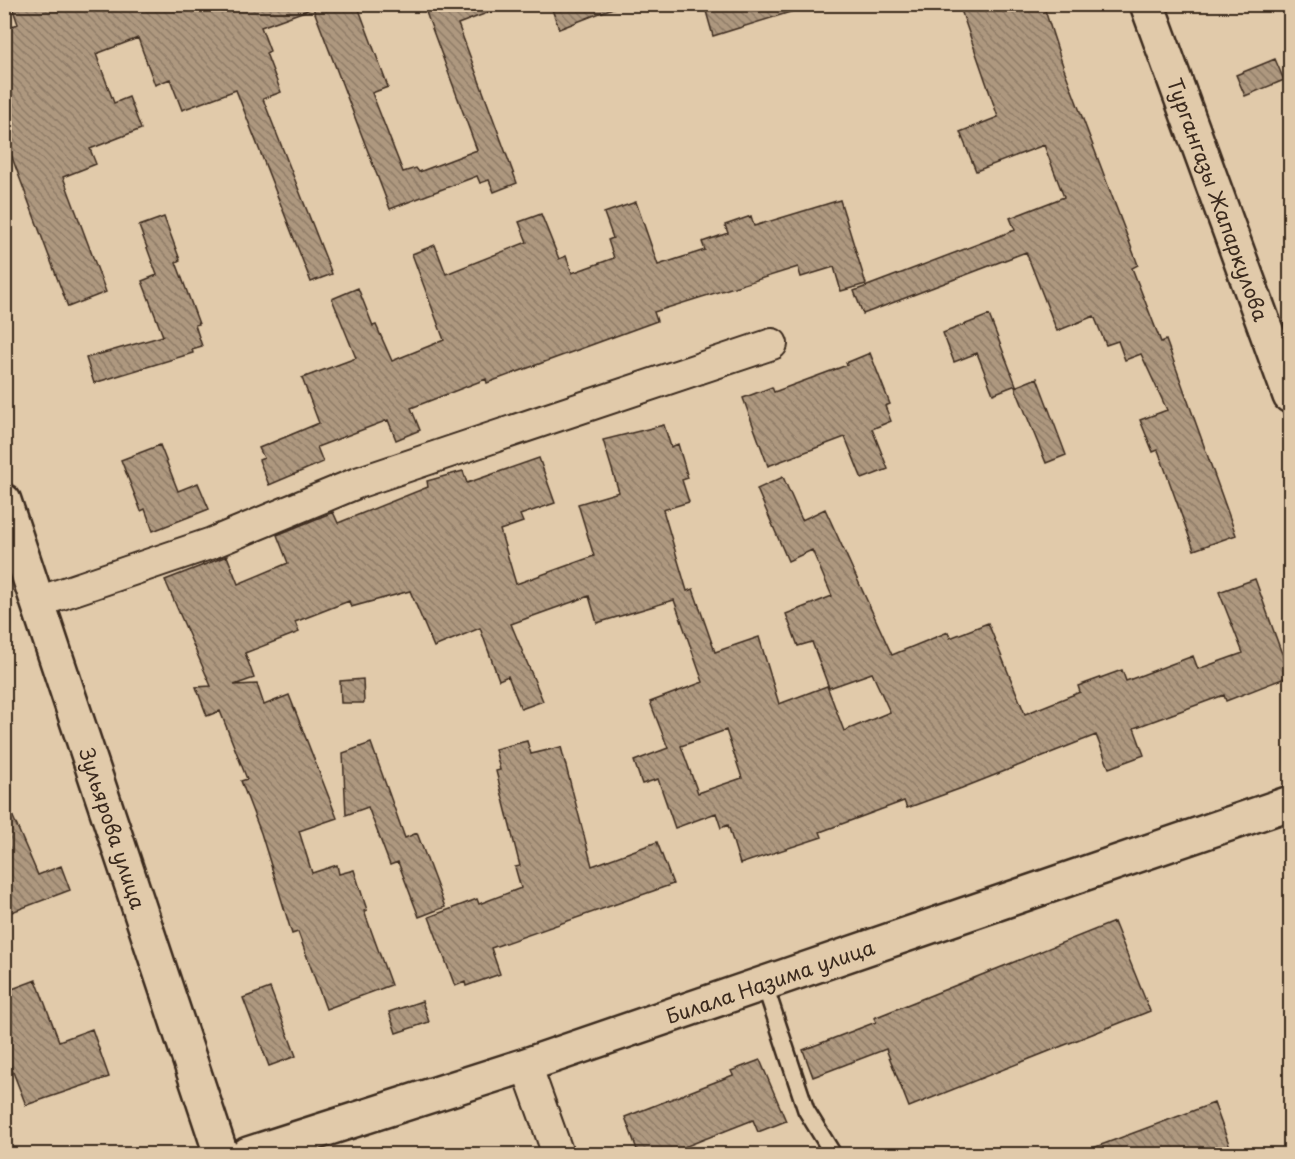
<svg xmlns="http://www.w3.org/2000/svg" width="1295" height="1159" font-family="'Playpen Sans',sans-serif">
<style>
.building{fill:url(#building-back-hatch);stroke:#3b2a1e;stroke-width:1.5;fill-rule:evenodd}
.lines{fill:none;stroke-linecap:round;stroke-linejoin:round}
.service-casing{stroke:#3b2a1e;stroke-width:20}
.minor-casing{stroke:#3b2a1e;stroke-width:34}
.tertiary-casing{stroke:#3b2a1e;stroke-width:38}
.service{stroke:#e1caaa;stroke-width:15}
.minor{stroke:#e1caaa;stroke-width:30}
.tertiary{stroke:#e1caaa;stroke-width:33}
.labels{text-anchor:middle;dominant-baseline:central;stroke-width:4.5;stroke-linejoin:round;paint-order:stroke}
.street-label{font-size:20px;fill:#3b2a1e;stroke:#e1caaa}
</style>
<defs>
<pattern id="building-back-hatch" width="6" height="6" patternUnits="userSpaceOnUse" patternTransform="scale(1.5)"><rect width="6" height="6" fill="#ae987f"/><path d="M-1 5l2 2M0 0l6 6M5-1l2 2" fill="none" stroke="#8f7c67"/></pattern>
</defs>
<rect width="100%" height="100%" fill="#e1caaa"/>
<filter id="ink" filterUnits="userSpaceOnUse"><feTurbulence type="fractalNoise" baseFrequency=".0167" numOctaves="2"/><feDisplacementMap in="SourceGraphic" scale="12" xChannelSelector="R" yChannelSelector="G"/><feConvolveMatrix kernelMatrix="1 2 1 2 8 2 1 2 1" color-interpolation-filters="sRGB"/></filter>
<g filter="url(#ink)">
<path class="building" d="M11,4h346l31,83 -16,6 31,79 13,-4 3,4 58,-22 -54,-146h80v3l-45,17 59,159 -23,9 -5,-12 -9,3 -3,-7 -87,33 -77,-201 -52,19 9,24 -4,2 15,39 -18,7 69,175 -21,8 -75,-192 -54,20 -12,-31 -15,6 -17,-47 -42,16 18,49 15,-6 12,32 -51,20 6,15 -33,13 43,115 -38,15 -64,-171v-107l14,-5z
M550,4h68v2l-59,23z
M704,4h92l1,6 -84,26z
M959,4h84l21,65 74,196 -6,3 29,74 5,-2 70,195 -42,15 -36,-100 -5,2 -13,-32 27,-10 -26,-56 -16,6 -7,-19 -12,4 -12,-29 -37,15 -31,-79 -163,62 -9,-23 161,-61 -5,-12 54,-21 -20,-52 -68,26 -16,-39 38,-15z
M1275,59l9,21 -39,16 -9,-21z
M840,200l26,84 -25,7 -7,-24 -33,10 -3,-10 -144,45 3,9 -170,62 -1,-4 -75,29 9,22 -24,10 -8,-20 -71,27 6,15 -54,23 -10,-25 5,-2 -5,-10 60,-25 -17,-45 54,-20 -24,-59 26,-11 15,38 3,-1 16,36 52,-21 -32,-86 23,-9 11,29 81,-32 -8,-20 22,-8 18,45 7,-3 6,17 42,-15 -6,-18 5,-2 -9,-25 32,-11 22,63 47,-15 -3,-8 26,-9 -3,-8 26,-9 3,10z
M164,217l16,43 -4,2 23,62 -4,1 7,21 -10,3 1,4 -99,30 -8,-25 77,-22 -21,-55 15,-6 -18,-49z
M989,315l27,70 -23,9 -16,-41 -23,9 -11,-29z
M870,353l20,51 -5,2 6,15 -19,8 16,40 -26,10 -17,-42 -77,29 -25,-68 29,-11 2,5 73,-27 -1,-2z
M1037,378l29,77 -20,8 -31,-76z
M664,425l7,22 7,-3 10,34 -6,2 7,22 -26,8 24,81 6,-2 22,63 44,-15 20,67 48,-18 17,45 46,-19 -18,-39 -43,15 -17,-46 -14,4 -12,-32 46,-18 -20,-46 -24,11 -31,-72 26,-12 19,43 23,-11 67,146 56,-23 2,6 38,-15 37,91 55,-22 -2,-6 44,-16 4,11 67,-25 5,13 45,-16 -24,-61 36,-13 35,97 -64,25 -2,-6 -90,33 10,27 -35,13 -13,-33 -134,53 -55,20 -3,-7 -84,31 2,5 -82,27 -12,-39 -7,3 -5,-15 -41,15 -17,-49 -16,5 -8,-23 34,-13 -18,-46 53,-20 -29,-82 -77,23 -8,-27 -78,28 32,77 -22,8 -13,-33 -9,4 -19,-52 -46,19 -24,-56 -59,16 -2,-6 -54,21 4,10 -54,21 9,25 -20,7 23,-1 7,21 25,-10 48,123 -38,13 13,42 25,-8 2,9 15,-4 13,40 -3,1 27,74 -65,24 -28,-77 -6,2 -31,-101 -20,-52 6,-2 -27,-68 -13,5 -11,-29 15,-1 -46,-106 62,-24 11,28 50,-21 -11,-28 56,-23 5,11 90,-36 -1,-6 36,-10 4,12 72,-25 16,45 -35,12 3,7 -23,8 16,54 78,-28 -16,-52 41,-12 -16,-52zM726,730l16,48 -44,15 -17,-47z
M160,445l18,46 20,-8 11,26 -56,22 -8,-22 -4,2 -20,-51z
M363,679l1,24h-23l-1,-22z
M527,741l4,13 30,-7 31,119 65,-24 16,42 -182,64 9,26 -34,12 -1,-4 -10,4 -26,-69 48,-18 2,5 42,-16 -6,-21 5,-1 -24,-95 4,-1 -5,-21z
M371,743l34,95 12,-5 28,74 -26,10 -21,-55 -8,3 -22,-58 -22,8 -3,-62z
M4,796l34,79 23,-9 9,24 -66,25z
M1114,922l36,89 -241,96 -23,-58 -73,28 -10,-27 73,-28 -2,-4z
M36,980l23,61 33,-12 17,48 -83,28 -15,-38 -7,3v-78z
M270,988l26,68 -27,10 -26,-68z
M422,1001l7,21 -33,11 -7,-21z
M760,1060l26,61 -28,11 -5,-12 -89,35h-25l-14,-38 108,-42 -2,-4z
M1214,1103l19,52h-151v-3z"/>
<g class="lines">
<defs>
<path id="service" d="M764,983l42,127 27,44"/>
<path id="minor" d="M38,602l174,-59 145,-60 415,-139
M526,1065l32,89"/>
<g id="tertiary">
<path id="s1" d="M1147,4l143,392"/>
<path id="s2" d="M4,501l217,653"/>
<path id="s3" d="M248,1154l278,-89 764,-262"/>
</g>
</defs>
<use href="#service" class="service-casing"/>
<use href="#minor" class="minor-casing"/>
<use href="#tertiary" class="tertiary-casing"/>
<use href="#service" class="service"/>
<use href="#minor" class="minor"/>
<use href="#tertiary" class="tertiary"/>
</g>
</g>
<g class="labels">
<g class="street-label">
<text stroke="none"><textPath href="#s1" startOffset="208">Тургангазы Жапаркулова</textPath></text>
<text stroke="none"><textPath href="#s2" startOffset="345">Зульярова улица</textPath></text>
<text stroke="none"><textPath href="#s3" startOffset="550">Билала Назима улица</textPath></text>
</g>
</g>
<rect width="1295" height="1159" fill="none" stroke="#e1caaa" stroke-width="24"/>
<rect x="12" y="12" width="1271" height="1135" fill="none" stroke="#3b2a1e" stroke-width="2" filter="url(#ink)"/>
</svg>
